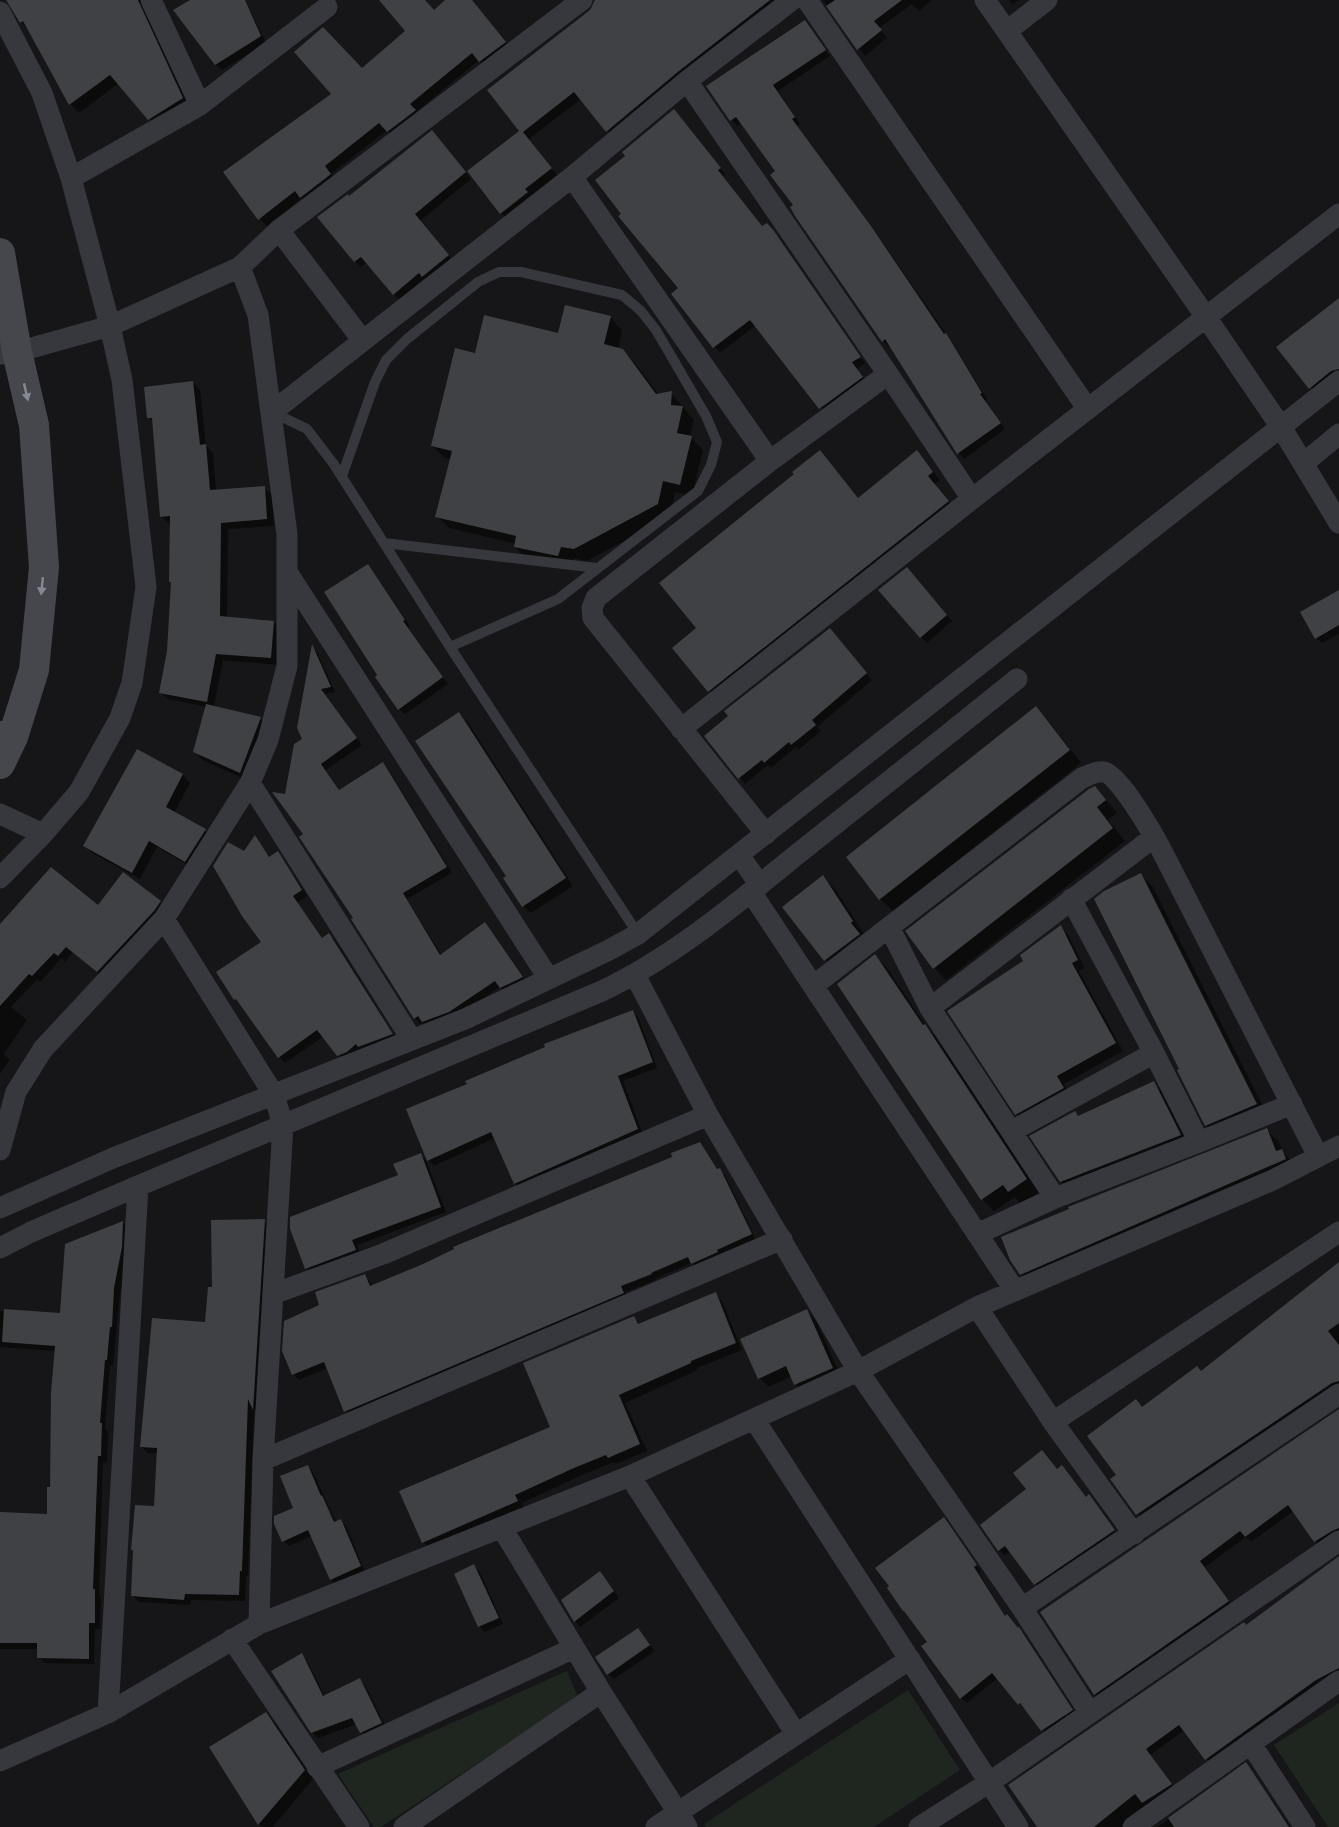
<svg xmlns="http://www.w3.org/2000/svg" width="1339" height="1827" font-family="Montserrat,sans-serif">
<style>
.green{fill:#1e261f}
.shadow{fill:#0007}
.building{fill:#404145}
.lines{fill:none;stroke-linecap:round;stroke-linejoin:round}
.lane{stroke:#37383d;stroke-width:10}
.street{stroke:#37383d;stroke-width:21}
.secondary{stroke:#45474d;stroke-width:30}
.oneway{fill:#858993}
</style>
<rect width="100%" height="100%" fill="#161618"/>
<path class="green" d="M567,1671l11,26 -197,130h-7l-36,-53z
M908,1690l52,80 -86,57h-168l-2,-3z
M1339,1703v124h-11l-54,-82z"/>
<path class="shadow" d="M8,0h139l43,107 -32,21 -39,-45 -40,30 -9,-9 -40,-73 -9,-9z
M189,0h56l21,43 -44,27 -6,-6z
M381,0h43l10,11 14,-11h23l41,50 -25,19 -8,-9 -63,52 6,6 -27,20 -8,-8 -56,44 7,8 -29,22 -7,-6 -35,28 -7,-7 73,-125 75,-63z
M605,0h180l-171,138 -33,-39 -52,40 28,36 -49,44 -7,-6 20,-82z
M823,0h109l-13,11 -7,-7 -33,24 8,10 -22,18z
M1009,0h10l-6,4z
M805,22l25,34 -52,35 22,33 -3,2 80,108 74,107 36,58 -2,2 20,28 -41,30 -5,-6 -68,-108 -2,2 -6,-6 -88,-135 -18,-34 -35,-49 -5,3 -5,-6 -24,-34z
M679,117l46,57 -2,2 40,52 4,-3 13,14 85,124 -8,6 10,14 -41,31 -70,-89 -36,28 -47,-59 7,-6z
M437,138l34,41 -51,42 34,41 -25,20 -4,-4 -26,22 -32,-38 -6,5 -6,-6 -36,-43z
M1339,298v78l-23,17 -38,-46z
M610,317l12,13 -4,19 4,1 13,13 24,32 12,-2 23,27 -4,17 13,13 -11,46 -17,-4 -5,24 -83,45 -14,-3 -2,9 -44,-8 -12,-12 1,-3 -67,-16 -12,-12 14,-57 -6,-1 -13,-12 45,-91 82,-20z
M193,383l7,7 6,56 7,7 3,38 48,-3 8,7 2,31 -46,3 -1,89 47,4 7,8 -3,35 -55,-5 -9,47 46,12 9,9 -20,53 -45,-20 -9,-9 11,-45 -38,-8 -8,-7 9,-41 4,-67 -2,-61 -2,1 -8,-8 -7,-93 -5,-6z
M820,452l39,47 58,-47 23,28 -5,4 20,25 -238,189 -8,-7 -11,-63 98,-154z
M373,572l37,54 -2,2 40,56 -43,30 -6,-5 -20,-33z
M912,575l40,46 -25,22 -6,-6z
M1339,592v42l-17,9 -6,-5z
M836,635l36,45 -55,47 4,4 -23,19 -2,-3 -25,21 -3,-3 -23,19 -39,-48z
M313,648l4,4 18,40 -10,2 37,51 -36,25 14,21 43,-28 5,6 64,104 -45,26 35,57 43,-32 43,59 -21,10 -7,-6 -45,30 -26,10 -5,-5 -3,2 -6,-5 -62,-99 2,-2 -50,-83 -19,-40 18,-56z
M1036,708l12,13 33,42 -188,148 -13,-12 -32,-42z
M459,714l8,7 106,165 -42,27 -8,-7 -15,-29z
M137,751l46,24 7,8 -16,30 31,18 7,7 -19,30 -36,-21 -17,32 -48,-26 -7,-7z
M1095,788l22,25 -9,7 17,21 -179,139 -12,-12z
M255,837l15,21 8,-5 5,6 24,37 -10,7 26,36 6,-4 6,5 62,100 -53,21 -20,-25 -39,27 -6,-6 -16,-114 -18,-90z
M1141,875l12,12 115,229 -49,21 -13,-12 -25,-55z
M822,877l13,12 29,45 -26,38 -12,-12 -42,-53z
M160,902l6,6 -62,70 -31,-26 -8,10 -3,-4 -22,24 -3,-3 -26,28 16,13 -23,34 6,6 -10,14v-139l98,-27z
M1061,927l7,8 17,33 -6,3 44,80 -59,33 6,12 -46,25 -7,-7 8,-153z
M875,956l12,12 41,61 9,9 102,154 -18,12 -6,-7 -21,14 -12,-12z
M632,1011l6,6 19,51 -34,13 20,54 -122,54 -6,-6 -20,-45 -61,28 -5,-6 40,-75z
M1154,1083l7,8 27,52 -119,46 -8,-8 14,-68 4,4z
M1266,1130l13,12 3,9 12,12 -261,123 -12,-12z
M699,1144l19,26 7,5 31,65 -58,29 -6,-6 -36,15v2l-31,12 3,6 -277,119 -6,-6 -17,-43 -29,12 -6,-6 28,-68 44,-30 8,10 301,-128z
M421,1155l5,5 20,52 -89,33 4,11 -49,18 -5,-6z
M264,1221l6,6 -11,187 -5,-5 -6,167h-2l-1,25 -54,-1 -1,5 -51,-3 -7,-7 23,-88 4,-54h-11l-6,-6 64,-124 7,-34z
M123,1223l6,6 -2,25 -7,41 -7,71h-3l-5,62 3,3 -1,31h-4l-4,133 2,1 -1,33h-5l-1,35 -49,-1 -7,-6 1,-8h-39v-136l48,3 8,-165 -56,-4v-36l62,3z
M1339,1270v118l-196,132 -31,-40 6,-5 25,-67 58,-36z
M715,1293l7,8 20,49 -45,18 1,2 -73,33 22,48 -31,13 -2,-2 -32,13 -60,28 2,6 -94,40 -7,-7 129,-114 82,-110 7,7z
M807,1311l9,9 25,57 -36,16 -9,-9 -4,-8 -23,11 -10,-9z
M1339,1411v124l-18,12 -27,-36 -43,31 -5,-5 -41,30 29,41 -134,92 -5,-6 -53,-82z
M308,1466l5,6 23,50 4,-1 6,5 19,46 -29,13 -5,-6 -19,-43 -23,10 -5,-5z
M1058,1470l29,28 2,-2 6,6 25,34 -79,54 -30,-39 -6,4 -6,-5z
M949,1525l32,46 -2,2 27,44 19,18 52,81 -29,20 -22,-28 -2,1 -5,-5 -21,-26 -31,25 -6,-5 -32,-56z
M1339,1559v117l-127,89 -27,-35 -35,25 26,35 -49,37h-87l207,-200z
M474,1566l6,6 23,52 -18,8 -6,-6z
M606,1579l13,19 -39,29 -5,-6z
M638,1630l17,21 -41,28 -6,-5z
M301,1655l6,6 18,35 34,-17 6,6 22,44 -20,9 -10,-14 -39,14 -6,-6z
M266,1714l9,9 38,56 -40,48h-11l-3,-3 -48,-77z
M1246,1764l44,63h-132z"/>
<path class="building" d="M6,0h132l45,98 -35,22 -38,-45 -41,30 -46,-84 -3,2z
M190,0h55l16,36 -46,29 -42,-55z
M379,0h46l9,10 11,-10h27l34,42 -27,20 -7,-9 -62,51 6,6 -29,22 -8,-9 -54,43 6,8 -31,24 -5,-7 -37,29 -35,-48 108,-78 -37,-42 29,-25 39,41 43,-37z
M595,0h175l-91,71 -73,61 -32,-40 -51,40 29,36 -27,21 3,3 -28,22 -33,-43 52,-40 -32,-41 103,-80z
M835,0h67l-28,21 8,9 -25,20 -31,-44z
M805,20l21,30 -53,35 22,32 -3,2 79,107 73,108 2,-1 36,60 -2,1 21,29 -44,31 -72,-115 -3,3 -87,-126 -5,-9 3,-2 -23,-30 5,-4 -39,-54 -6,4 -24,-35z
M674,109l47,59 -3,2 44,56 5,-3 7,8 87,126 -9,5 11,15 -44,32 -69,-89 -37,28 -42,-54 7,-6 -60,-72 3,-2 -26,-34 30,-24 -3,-4z
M432,130l34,42 -51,42 34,41 -27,22 -3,-4 -26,22 -32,-38 -7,5 -37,-45 31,-23 1,2z
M1339,298v71l-8,2 -22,18 -33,-42z
M565,305l46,11 -7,28 19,5 33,45 16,-3 -1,14 12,1 -6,27 15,3 -12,49 -17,-4 -5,23 -84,45 -13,-2 -3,9 -44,-9 2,-11 -81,-19 17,-66 -21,-5 24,-98 20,5 9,-38 74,18z
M193,381l7,64 6,-1 4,46 55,-4 2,33 -46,4 -1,93 54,5 -3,37 -55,-4 -9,48 -48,-9 8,-42 4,-69h-2l1,-66 -10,1 -8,-99h-5l-3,-31z
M820,450l38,48 59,-48 16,22 -5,4 21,25 -241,191 -36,-44 24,-20 -37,-45 135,-109 -2,-2z
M368,564l37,56 -2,1 40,56 -45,33 -23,-33 2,-2 -53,-83z
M907,567l40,48 -27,23 -42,-48z
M1339,590v35l-24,14 -15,-27z
M830,628l37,45 -55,47 4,5 -25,20 -2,-3 -25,21 -2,-3 -24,19 -34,-43 24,-20 -4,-5z
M312,644l19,43 -10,2 36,49 -36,26 18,26 44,-28 64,105 -44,26 37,62 45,-33 38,55 -23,11 -5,-7 -46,31 -27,10 -4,-6 -4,3 -63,-100 2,-1 -54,-81 4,-3 -31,-42 13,2 9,-50 8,-5 -5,-11z
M206,704l55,13 -21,56 -47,-21z
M1036,706l34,44 -191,150 -33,-43z
M459,712l107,166 -44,29 -19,-29 3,-2 -91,-135z
M137,749l46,25 -17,33 40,22 -21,33 -36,-21 -17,32 -49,-27z
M1095,786l11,14 -9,7 16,21 -180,141 -28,-38 184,-142z
M255,835l14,22 9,-6 24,39 -9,6 29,42 7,-5 64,101 -35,13 -2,-3 -9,8 -10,4 -20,-26 -39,28 -42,-59 -2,1 -18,-28 45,-30 -19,-26 -29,-50 15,-24 16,9z
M51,867l47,38 25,-33 38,29 -7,10 -57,61 -31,-25 -8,9 -4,-3 -22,23 -3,-2 -29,32v-82z
M1141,873l116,231 -52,22 -28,-56 2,-1 -85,-170 10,-8z
M823,875l30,46 -2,2 9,11 -36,27 -42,-54z
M1061,925l17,35 -6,3 44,80 -59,33 7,12 -49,27 -68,-104 76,-50 -3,-6z
M875,954l48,71 2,-1 102,155 -19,13 -5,-7 -22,15 -144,-216z
M633,1010l20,52 -35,14 20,53 -124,55 -23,-52 -64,29 -21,-52 61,-25 -2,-3 80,-34 -1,-3z
M1154,1081l27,54 -121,47 -31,-46 46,-25 3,5z
M1267,1128l9,23 6,-2 4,10 -266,116 -10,-15 -9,-23 68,-28 -1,-2z
M700,1142l17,27 3,-1 32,66 -35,16 1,2 -27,12 -3,-7 -37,16 1,1 -31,12 3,7 -280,119 -20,-50 -32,13 -10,-24 2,-30 35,-16 -4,-13 50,-18 5,12 53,-22 31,-15 -1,-2 219,-90 -1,-4z
M421,1153l20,54 -89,33 4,10 -51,19 -15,-40v-12l108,-42 -5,-11z
M265,1219l-12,191 -5,-11 -6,172h-2l-1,24 -54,-1 -1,6 -53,-4 2,-46h-2l4,-45 19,1 3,-58 -17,-1 12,-129 53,4 3,-35h4l-1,-67z
M123,1221l-1,26 -8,41 -2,39h-2l-3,33h-2l-5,63h2l-1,33h-3l-5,133h2v34h-6v36l-52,-1v-15h-37v-131l47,2v-27h3l1,-94 4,-47 -53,-4 2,-33 56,4 5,-69z
M1339,1262v61l-11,8 11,14v36l-7,2 -196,132 -26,-36 6,-4 -29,-39 49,-37 6,8 55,-41 4,5z
M716,1292l20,51 -45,18v2l-72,32 21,49 -32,14 -2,-3 -32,13 -59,27 3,6 -96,42 -23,-52 151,-64 -27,-64 111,-47 4,8z
M807,1309l26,59 -39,17 -8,-19 -28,13 -18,-40z
M1339,1409v119l-7,3 -18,11 -26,-37 -43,32 -5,-6 -40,30 29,40 -135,94 -54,-83z
M1042,1450l15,19 5,-4 24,32 3,-3 26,36 -81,55 -29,-39 -7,5 -18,-26 46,-36 -13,-16z
M308,1465l13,31 1,-1 12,27 7,-3 20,47 -31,14 -22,-50 -26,12 -8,-18v-8l19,-8 -13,-32z
M944,1517l33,48 -3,2 31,49 2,-2 11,14 1,-1 54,83 -32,21 -21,-28 -2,2 -26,-32 -32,26 -39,-53 6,-4 -23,-31h-1l-16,-23 2,-2 -14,-18z
M1339,1556v112l-23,12 -111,80 -26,-35 -33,24 26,35 -30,19 -7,-9 -41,33h-57l-29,-42 236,-163 2,3z
M474,1564l25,54 -21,9 -24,-53z
M600,1571l14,20 -40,31 -13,-22z
M638,1628l12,17 -43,30 -12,-18z
M302,1653l21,43 37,-18 22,45 -22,10 -8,-15 -41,15 -40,-62z
M266,1712l39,58 -47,55 -49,-78z
M1246,1762l43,65h-115l-6,-9z"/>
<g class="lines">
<path class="lane" d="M272,412l35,17 26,34 117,184 188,287
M342,476l33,-94 11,-22 21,-21 71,-57 21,-10h22l101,23 19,16 15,19 50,86 11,26 -6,23 -13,26 -140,108 -108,48
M384,543l213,25"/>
<path class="street" d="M151,0l49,105
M807,0l280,408
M0,12l42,81 29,85 39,148 12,54 24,207 -14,96 -12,35 -41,74 -36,42
M1007,31l40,-31
M687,81l201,293 -118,87
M71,178l129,-73 127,-98
M1339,214l-133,103 75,110 58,96
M279,230l84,111
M0,354l17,-2 93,-26 130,-59 39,-37 303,-230
M272,412l300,-235
M1304,463l35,-29
M972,499l234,-182 -221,-317
M287,572l262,407
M681,729l291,-230 -84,-125
M250,783l162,257
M0,814l43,20 -43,44
M766,834l-173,-216 -1,-10 4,-10 174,-137 -198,-284 115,-96 105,-81
M739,855l21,30
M751,892l264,399
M1071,899l83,154 45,89
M164,919l110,176 9,30 -20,335 -4,164
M889,927l41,81 125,190
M635,975l73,140 150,256 164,237 68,105
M813,986l269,-208c7,-3 14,-7 22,-6 16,3 52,67 60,83l154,301
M930,1008l224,-171
M1012,1131l142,-78
M0,1150l16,-58 27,-43 121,-130 86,-136 18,-43 19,-74v-132l-29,-219 -18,-48
M0,1208l113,-50 352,-139 144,-69 29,-16 701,-553
M977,1234l78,-36 144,-56 93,-38
M0,1248l31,-16 107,-46 464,-195c73,-35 135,-88 198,-139 72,-57 145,-115 217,-173
M273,1294l110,-40 325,-139
M977,1307l76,115 81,112
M754,1419l264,408
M1053,1422l286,-190
M263,1460l519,-221
M630,1476l166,258
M502,1528l99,164 86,135
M1022,1608l317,-214
M232,1639l127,188
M108,1713l30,-527
M1251,1744l54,83
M0,1761l108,-48 151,-89 371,-148 228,-105 119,-64 296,-127 66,-34
M317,1767l257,-119
M404,1827l197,-135
M656,1827l254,-168
M919,1827l71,-45 349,-241
M1133,1827l206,-146"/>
<path class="secondary" d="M0,253l17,99 17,73 10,142 -10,103 -21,67
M0,736l13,1 -13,27"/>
</g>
<defs><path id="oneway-solid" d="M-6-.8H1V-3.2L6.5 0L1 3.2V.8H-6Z" transform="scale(1.5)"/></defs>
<g class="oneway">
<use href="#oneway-solid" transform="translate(26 392) rotate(77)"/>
<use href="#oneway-solid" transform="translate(42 586) rotate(96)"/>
</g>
</svg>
